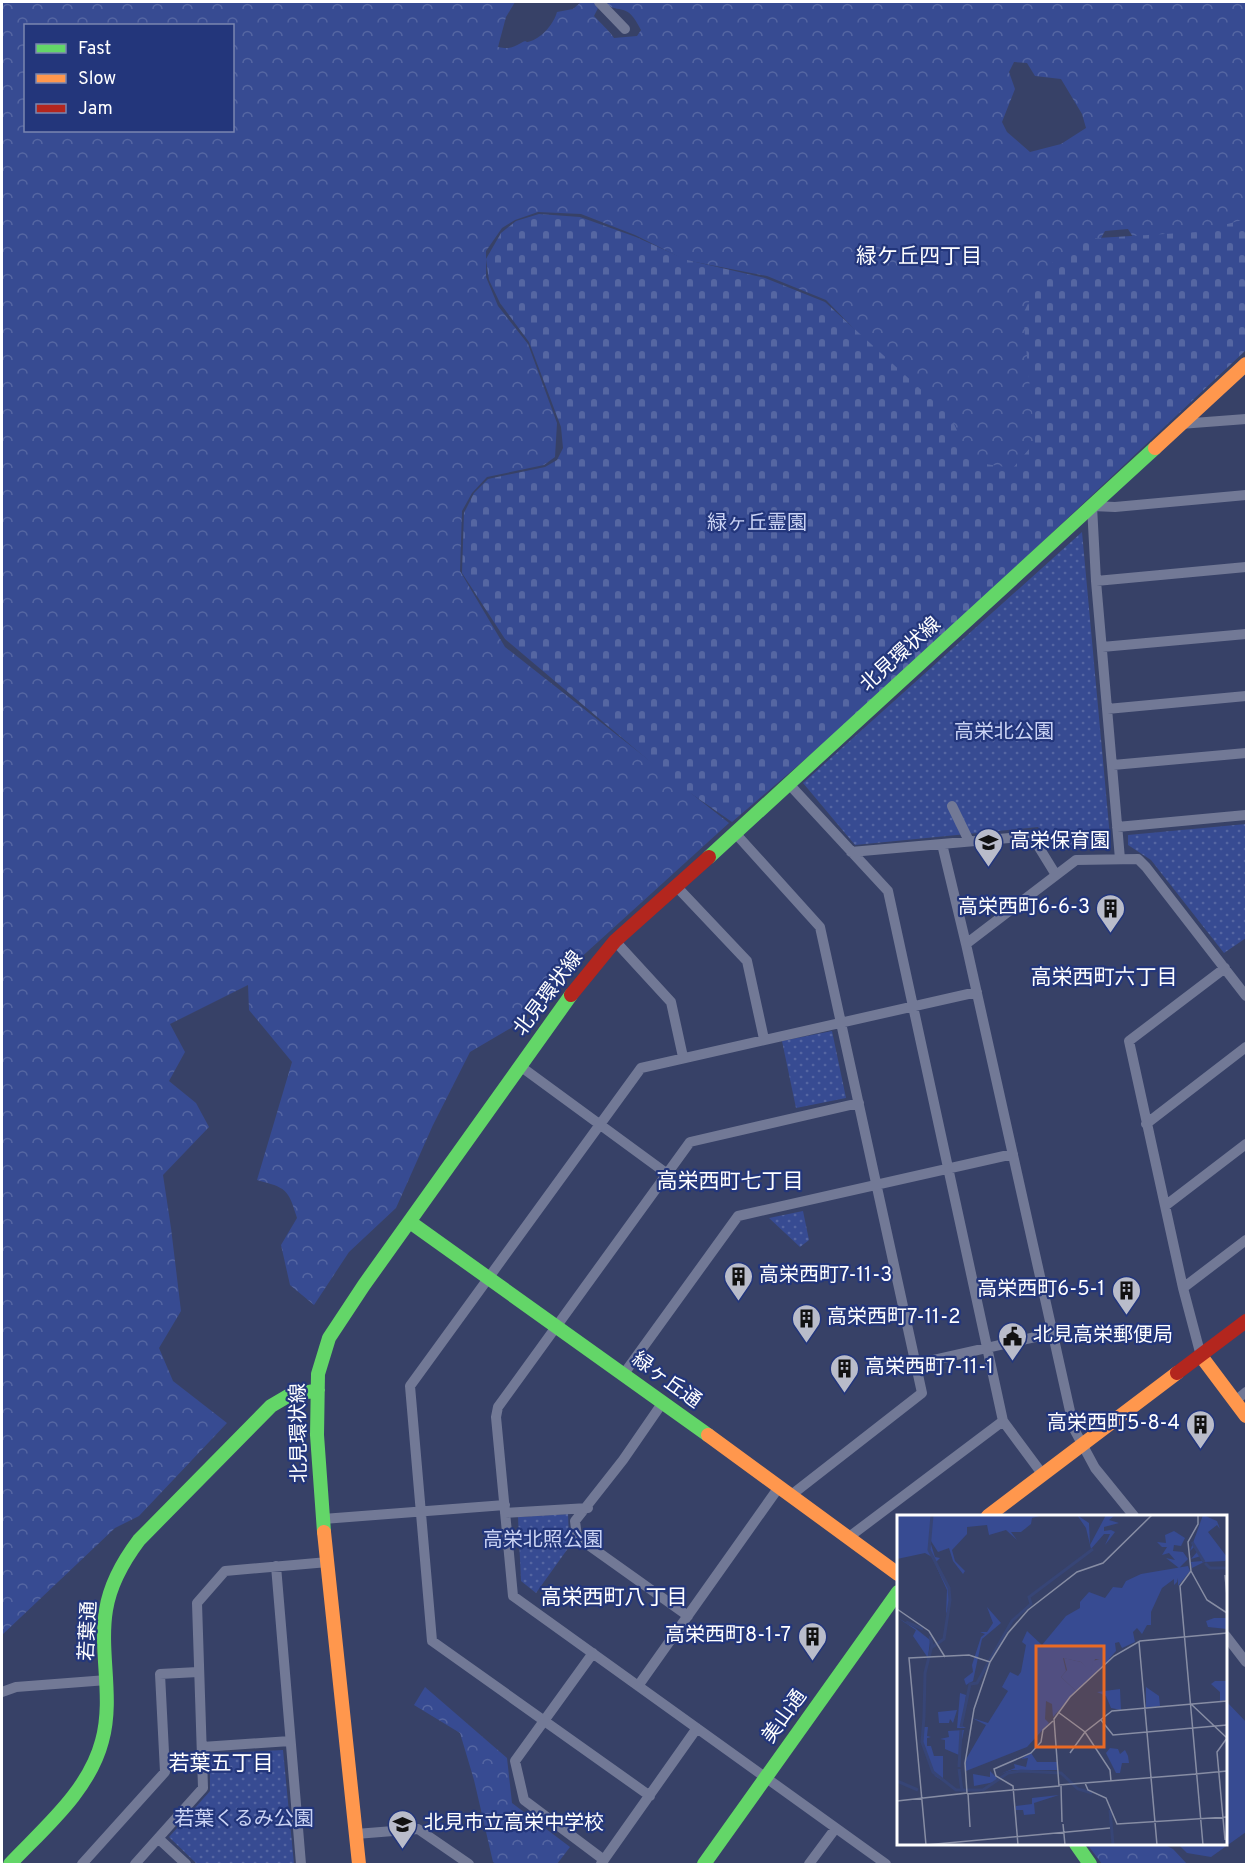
<svg xmlns="http://www.w3.org/2000/svg" width="1248" height="1866" font-family="Overpass,'Noto Sans JP',sans-serif">
<style>
.grass{fill:#374b92}
.forest{fill:url(#forest-crowns);fill-rule:evenodd}
.cemetery{fill:url(#cemetery-stones)}
.park{fill:url(#park-dots)}
.lines{fill:none;stroke-linecap:round;stroke-linejoin:round}
.street{stroke:#727996;stroke-width:10}
.fast{stroke:#63d668;stroke-width:14}
.slow{stroke:#ff974d;stroke-width:14}
.jam{stroke:#b3261e;stroke-width:14}
.labels{text-anchor:middle;dominant-baseline:central;stroke-width:4.5;stroke-linejoin:round;paint-order:stroke}
.park-label{font-size:20px;fill:#cad3f4;stroke:#23367b}
.street-label{font-size:20px;fill:#fff;stroke:#23367b}
.poi-label{font-size:20px;fill:#fff;stroke:#23367b;text-anchor:start}
.neighbourhood-label{font-size:21px;fill:#fff;stroke:#23367b}
.inset-river{fill:none;stroke:#374576;stroke-width:3}
.inset-road{fill:none;stroke:#878da4;stroke-width:1.5}
.view{fill:#ea6a24;fill-opacity:0.15;stroke:#ea6a24;stroke-width:3}
.inset-edge{fill:none;stroke:#fff;stroke-width:3}
</style>
<defs>
<pattern id="forest-crowns" width="20" height="18" patternUnits="userSpaceOnUse" patternTransform="scale(1.5)"><rect width="20" height="18" fill="#374b92"/><path d="M2 6a3 3 0 1 1 6 0M12 15a3 3 0 1 1 6 0" fill="none" stroke="#5566a2"/></pattern>
<pattern id="cemetery-stones" width="16" height="16" patternUnits="userSpaceOnUse" patternTransform="scale(1.5)"><rect width="16" height="16" fill="#374b92"/><path d="M2 7V4a2 2 0 0 1 4 0v3zM10 15v-3a2 2 0 0 1 4 0v3z" fill="#5566a2"/></pattern>
<pattern id="park-dots" width="8" height="8" patternUnits="userSpaceOnUse" patternTransform="scale(1.5)"><rect width="8" height="8" fill="#374b92"/><path d="M2 2h.1M6 6h.1" fill="none" stroke="#5566a2" stroke-width="1.8" stroke-linecap="round"/></pattern>
</defs>
<rect width="100%" height="100%" fill="#374167"/>
<path class="grass" d="M1226,1701l20,21v110l-35,25 -24,-4 -9,-9h48z"/>
<path class="forest" d="M2,2h513l-9,15 -8,30c11,2 14,1 23,-4 8,-4 2,1 10,-2 12,-4 23,-18 26,-29l16,-3 8,-7 14,1 3,5 -4,8c7,8 14,13 20,22l23,-2 4,-6c-15,-30 -19,-14 -39,-28h644v218l-47,13 -66,4 -5,-8 -23,2 -5,9 -63,202 -24,36 -104,63 12,-143 -95,-98 -59,-24 -82,-16 -50,-25 -54,-21 -43,-2 -23,8 -13,8 -16,23v26l12,29 30,38 29,79 -2,34 -11,8 -57,12 -15,16 -10,18 -2,60 45,76 224,176 -174,158 -44,47 -41,24 -37,73 -37,83 -47,44 -35,53 -24,-20 -9,-40 16,-27c-9,-30 -11,-30 -40,-38l35,-118 -43,-52 -1,-25 -78,39 15,28 -16,29 27,22 13,24 -46,48 8,53 10,83 -22,37 14,33 54,42 -88,93 -24,12 -113,107zM26,26h206v104h-206zM1014,62l13,1 8,13 26,3 21,35 4,14 -25,16 -31,8 -23,-20 -5,-10 13,-33 -6,-17z
M425,1687l82,71 5,45 58,44 -13,17h-61l-3,-2 -19,-82 -14,-47 -46,-28z
M1087,1844h76l10,5 14,15h-85z"/>
<path class="cemetery" d="M539,214l41,3 56,20 51,23 78,18 60,24 126,115 20,45 42,6 22,-26 -12,-128 22,-45 36,-30 117,-7 48,-13v131l-367,346 -147,126 -59,-41 -168,-142 -43,-66 2,-60 10,-20 14,-14 57,-12 12,-7 6,-12 -2,-21 -32,-85 -29,-39 -11,-23 -3,-21 15,-26 15,-12z"/>
<path class="park" d="M1082,532l29,316 -54,2 -19,-23 -183,18 -52,-62z
M1246,824v114l-22,15 -73,-93 -23,-15v-10z
M832,1031l14,67 -50,10 -14,-67z
M803,1211l6,29 -9,7 -31,-29z
M568,1514l1,22 5,4 -38,53 -15,-12 -3,-64z
M283,1750l11,114h-97l-28,-27 41,-46v-37z"/>
<g class="lines">
<path class="street" d="M599,2l26,27
M1180,424l66,-5
M1096,581l150,-14
M1102,647l144,-13
M1107,709l139,-13
M1113,765l133,-12
M788,783l100,108 115,530 40,54
M952,806l17,35
M1117,827l129,-12
M736,834l84,93 102,466 -132,103
M942,844l24,100
M851,852l181,-16 24,39
M1120,859l-24,-278 -4,-75 23,1 131,-12
M676,886l71,75 17,78
M615,941l56,61 12,55
M520,1066l146,107
M859,1103l-169,39 -192,265 -2,10 17,179 373,268
M1146,1124l100,-77
M1165,1206l81,-62
M1183,1288l63,-48
M1201,1356l-18,-68 -54,-247 96,-73
M916,1364l137,-31
M623,1375l115,-159 275,-62
M1235,1401l11,-9
M663,1402l-40,58 -48,61 2,16 111,79
M505,1513l83,-5
M1134,1516l-39,-48 -21,-39 -108,-485 110,-84 62,-1 8,8 100,129
M323,1519l182,-14
M849,1537l154,-116
M276,1566l25,298
M1226,1636l20,26
M593,1653l-78,108 9,39 80,60
M638,1686l141,-199
M2,1692l14,-5 91,-7
M202,1747l88,-6
M650,1796l-218,-155 -22,-255 231,-318 336,-76
M356,1834l62,-5 51,35
M159,1839l27,25
M82,1864l83,-92 -5,-98 38,-2
M135,1864l68,-76 -6,-185 28,-32 103,-9
M601,1864l96,-136
M809,1864l26,-35"/>
<path class="fast" d="M709,857l446,-409
M410,1222l298,213
M324,1532l-7,-97 1,-61 11,-36 35,-53 207,-290
M1076,1844l14,20
M10,1864c34,-36 79,-73 92,-123 12,-43 -3,-88 4,-131 4,-26 18,-50 33,-70l132,-134 17,-10 30,-6
M704,1864l194,-272"/>
<path class="slow" d="M1155,448l91,-84
M1201,1356l45,60
M708,1435l190,139
M988,1516l189,-143
M324,1532l35,332"/>
<path class="jam" d="M571,995l44,-54 94,-84
M1177,1373l69,-52"/>
</g>
<defs>
<symbol id="school-pin" viewBox="-11 -11 22 30"><path d="M0 17L-7.5 6A9.5 9.5 0 1 1 7.5 6Z" fill="#b9bcca" stroke="#23367b"/><path d="M0-5L7-2L0 1L-7-2ZM-4 1L0 2.5L4 1V4Q0 6-4 4Z" fill="#111"/></symbol>
<symbol id="building-pin" viewBox="-11 -11 22 30"><path d="M0 17L-7.5 6A9.5 9.5 0 1 1 7.5 6Z" fill="#b9bcca" stroke="#23367b"/><path d="M-4-6H4V6H1V3H-1V6H-4ZM-2.5-4.3h1.7v1.8h-1.7ZM.8-4.3h1.7v1.8H.8ZM-2.5-1h1.7V.8h-1.7ZM.8-1h1.7V.8H.8Z" fill="#111"/></symbol>
<symbol id="civic-pin" viewBox="-11 -11 22 30"><path d="M0 17L-7.5 6A9.5 9.5 0 1 1 7.5 6Z" fill="#b9bcca" stroke="#23367b"/><path d="M-.6-6.5H3V-4.5H.6V-3L4-1V1h2V6H-6V1h2V-1L-.6-3ZM-1.2 2.5V6h2.4V2.5Z" fill="#111"/></symbol>
</defs>
<g fill-rule="evenodd">
<use href="#school-pin" x="972" y="826" width="33" height="45"/>
<use href="#building-pin" x="1094" y="892" width="33" height="45"/>
<use href="#building-pin" x="722" y="1260" width="33" height="45"/>
<use href="#building-pin" x="1110" y="1274" width="33" height="45"/>
<use href="#building-pin" x="790" y="1302" width="33" height="45"/>
<use href="#civic-pin" x="996" y="1320" width="33" height="45"/>
<use href="#building-pin" x="828" y="1352" width="33" height="45"/>
<use href="#building-pin" x="1184" y="1408" width="33" height="45"/>
<use href="#building-pin" x="796" y="1620" width="33" height="45"/>
<use href="#school-pin" x="386" y="1808" width="33" height="45"/>
</g>
<g class="labels">
<g class="park-label">
<text x="757" y="524">緑ヶ丘霊園</text>
<text x="1004" y="733">高栄北公園</text>
<text x="543" y="1541">高栄北照公園</text>
<text x="244" y="1820">若葉くるみ公園</text>
</g>
<g class="street-label">
<text transform="translate(901 655) rotate(-42)">北見環状線</text>
<text transform="translate(549 994) rotate(-53)">北見環状線</text>
<text transform="translate(666 1381) rotate(36)">緑ヶ丘通</text>
<text transform="translate(300 1433) rotate(-91)">北見環状線</text>
<text transform="translate(89 1631) rotate(-87)">若葉通</text>
<text transform="translate(785 1717) rotate(-54)">美山通</text>
</g>
<g class="poi-label">
<text x="1010" y="842">高栄保育園</text>
<text x="1090" y="908" text-anchor="end">高栄西町6-6-3</text>
<text x="759" y="1276">高栄西町7-11-3</text>
<text x="1105" y="1290" text-anchor="end">高栄西町6-5-1</text>
<text x="827" y="1318">高栄西町7-11-2</text>
<text x="1033" y="1336">北見高栄郵便局</text>
<text x="865" y="1368">高栄西町7-11-1</text>
<text x="1180" y="1424" text-anchor="end">高栄西町5-8-4</text>
<text x="791" y="1636" text-anchor="end">高栄西町8-1-7</text>
<text x="424" y="1824">北見市立高栄中学校</text>
</g>
<g class="neighbourhood-label">
<text x="919" y="257">緑ケ丘四丁目</text>
<text x="1104" y="978">高栄西町六丁目</text>
<text x="730" y="1182">高栄西町七丁目</text>
<text x="614" y="1598">高栄西町八丁目</text>
<text x="221" y="1764">若葉五丁目</text>
</g>
</g>
<g transform="translate(897 1515)">
<rect width="330" height="330" fill="#374167"/>
<path d="M60,195l-4,13 -3,-4 -1,4h-10l-1,-11z" fill="#374b92"/>
<path d="M0,0h146l-11,3 -1,6 -10,8h-10l6,8 -11,-10 -17,5 -2,-10 -20,2v7l-15,16 3,11 10,10 -2,3 -10,-13 -4,-13 -11,4 -9,-14 6,19 5,1 -4,4 14,29v12l-4,11 1,-24 -15,-33 -7,-4 -28,6zM180,0l12,8 1,22 16,-30h9l-6,5 10,3 -15,4v4l7,-1 4,2 -10,13 5,-11h-6l-13,15 -5,-21zM306,0l14,6 3,8 -3,-4 -9,7 19,25 -2,4 -21,1 -12,6 -1,-6 11,-1 -1,-5 -10,3 6,-7 -3,-5 -4,4zM277,16l11,7 -4,8 -7,-1 -1,6 10,1 5,7 -9,9 -13,-10 9,2 -6,-7 -7,2 5,-8h-5l-5,-5 9,1 -1,-8zM291,51l2,5 -12,15v-8l-1,4 -3,3v-6l-12,9 -11,24v13h-4l-5,9 -5,-6 -4,4 2,10 -13,6 -3,-6 -4,1 1,8 -7,8h-14l-3,11 -7,5 1,-7 -5,-6 -18,-4 3,13 -5,6 15,14 -23,26 -1,-13 -6,-3 -1,18 4,4 -22,24 -61,24 -1,-10 21,-36 -14,-7 16,5 20,-32 -6,-4 8,-15 8,4 3,-4 5,-27 -4,-3 5,-11 15,14 24,-29 14,-8v-6l9,-10 16,6 8,-11 9,1 4,-7 15,-7zM90,92l14,16 -19,16 -9,42 -7,4 -2,-6 9,-7 -1,-7 9,-28 4,-3 -5,-2h7l6,-9zM1,103l17,10 15,12 -2,18 -15,-22 3,-6zM63,178l6,2 -4,31 4,2h-9zM26,212h5l-1,9 4,1 -4,1v8h4l3,10h9v24l13,9 -21,-13 -14,-34zM67,215l-5,25 -14,-6v-9l-5,-1 9,-2 -1,-6zM134,238l6,9h20v8h-45l-12,4 15,-6 -1,-4 12,3 2,-9 -7,1zM93,256l7,7 -2,4 -21,4 -1,-12 17,3z" fill="#374b92"/>
<path d="M209,142l4,3 -34,31 -15,-14 6,-7 -3,-12 17,4 10,9 2,-10z" fill="#374b92"/>
<path d="M317,103h13v11l-19,-2 -2,-6zM318,166h12v19l-7,1v-9l-9,-8zM249,172l13,9 1,10 -14,2zM223,174l1,21 -10,-2 -5,-12 -9,-4zM213,233l8,1 2,5 5,-4 3,6 1,7h-7l-2,10h-4l-10,-20zM162,280l-25,8 1,11 -11,1 -1,-5h-7v-4l16,-2v-6z" fill="#374b92"/>
<path class="inset-river" d="M295,27l12,20M308,48l5,5h17M9,107l17,7M34,133l13,-9 6,-39 -1,-12 -20,-38 3,-35M27,202l1,-44 7,-28 -2,-9M27,202l-2,25 11,30 23,18h27l25,-17 13,-2 40,2 17,16 14,4M64,212l9,-43 7,-1 35,-62 19,-17 -2,-7 64,-48M62,252l2,-37M62,254l3,22M0,266l21,9M213,295l3,35"/>
<path class="inset-road" d="M301,0v9l-10,18 3,29 -11,15 23,259M294,56l16,29 20,13M328,60l2,21M0,94l32,22 16,26M242,127l18,203M294,189l36,34M161,197l27,20 25,38 1,11M204,205l12,15 114,-10M173,238l15,-21 27,-21 115,-10M298,259l32,-3M188,268l3,7 18,8 11,26 110,-7M162,270l137,-11M164,271l1,36M71,278l2,34M70,279l92,-8 -5,-67 16,-22 44,-41 26,-15 87,-8M0,286l70,-8 -2,-30 9,-54 16,-47 18,-29 20,-23 49,-38 26,-9 49,-48M166,309l2,21M328,325l-8,-88 10,-14M28,330l185,-17M29,330l-17,-187 60,-3 21,7M121,330l-5,-59 -17,-10 -2,-7 37,-16 10,-11 2,-12 10,-9"/>
<path class="view" d="M139,131h68v101h-68z"/>
<rect width="330" height="330" class="inset-edge"/>
</g>
<rect width="1248" height="1866" fill="none" stroke="#ffffff" stroke-width="6"/>
<rect x="24" y="24" width="210" height="108" fill="#23367b" stroke="#7b86b0" stroke-width="1.5"/>
<rect x="36" y="44" width="30" height="9" fill="#63d668" stroke="#7b86b0" stroke-width="1.5"/>
<text x="78" y="54" font-size="18" fill="#ffffff">Fast</text>
<rect x="36" y="74" width="30" height="9" fill="#ff974d" stroke="#7b86b0" stroke-width="1.5"/>
<text x="78" y="84" font-size="18" fill="#ffffff">Slow</text>
<rect x="36" y="104" width="30" height="9" fill="#b3261e" stroke="#7b86b0" stroke-width="1.5"/>
<text x="78" y="114" font-size="18" fill="#ffffff">Jam</text>
</svg>
